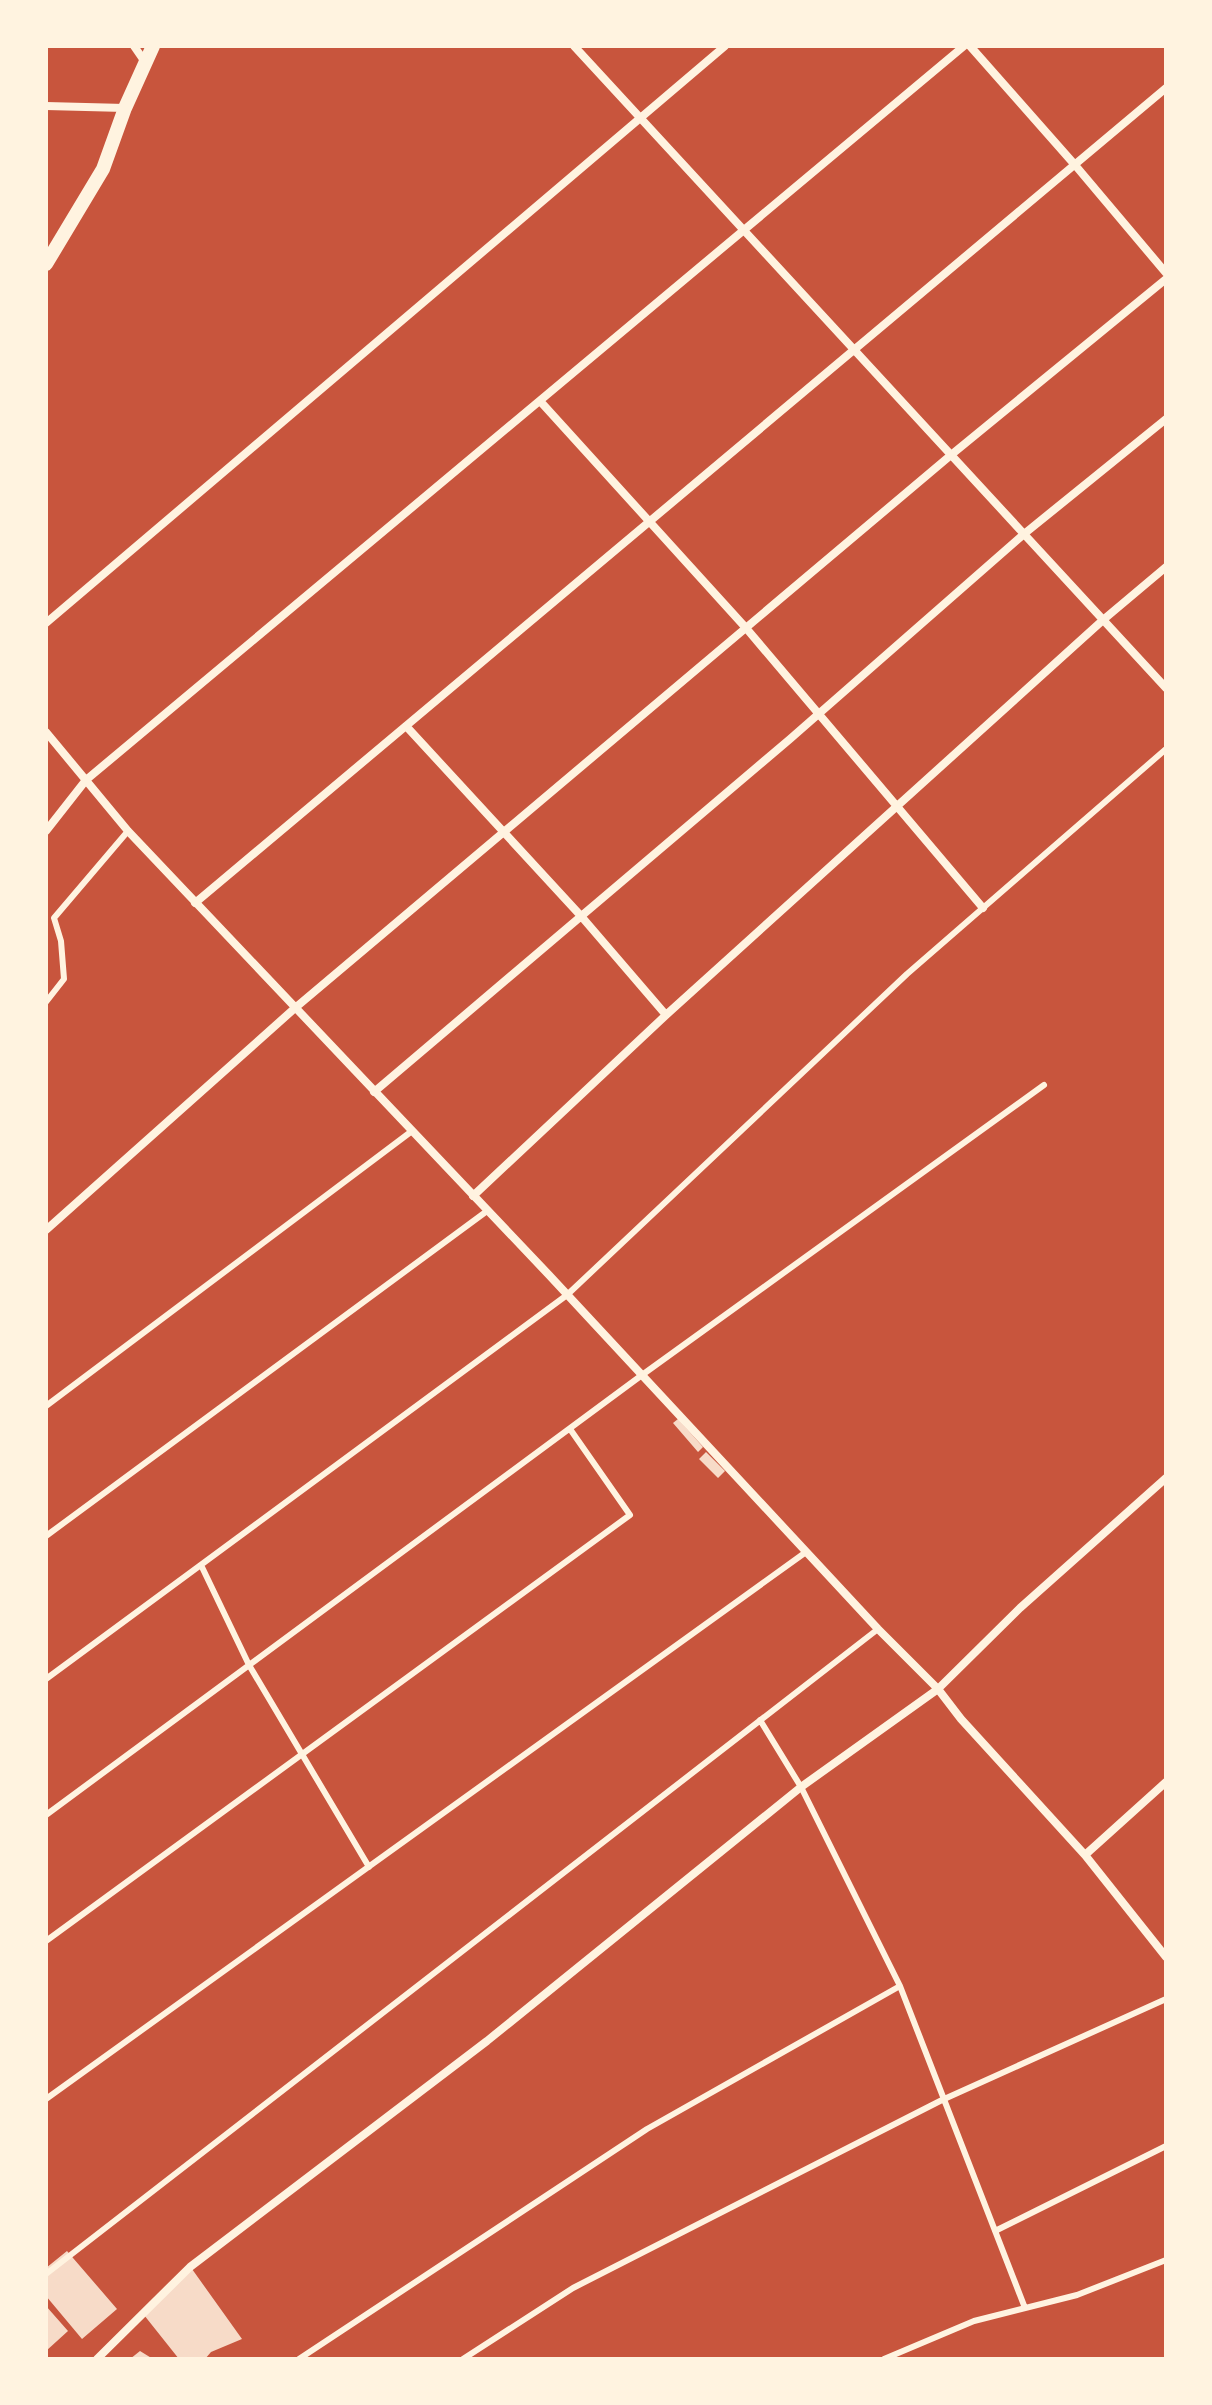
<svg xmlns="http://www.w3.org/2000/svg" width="1212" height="2405" font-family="Manrope,sans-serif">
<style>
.building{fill:#f7dbc8}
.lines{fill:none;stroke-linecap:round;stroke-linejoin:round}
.service{stroke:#fff3e0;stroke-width:6}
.minor{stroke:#fff3e0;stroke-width:8}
.tertiary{stroke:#fff3e0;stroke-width:14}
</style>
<rect width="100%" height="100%" fill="#c8553d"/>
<path class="building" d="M678,1419l25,28 -5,5 -25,-29z
M706,1452l19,19 -7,7 -19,-19z
M67,2251l50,58 -35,30 -36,-43v-28z
M192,2269l50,70 -31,13 -6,7h-26l-35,-44z
M46,2306l22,25 -22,20z
M140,2351l13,8h-23z"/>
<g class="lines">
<path class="service" d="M46,1002l18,-23 -3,-38 -7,-23 74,-87
M46,1406l366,-275
M46,1536l441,-325
M201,1565l48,100 120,202
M46,1679l521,-384 340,-321 259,-225
M760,1720l41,67 99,199 125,322
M46,1815l596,-440 402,-290
M46,1941l584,-426 -60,-86
M46,2099l760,-547
M995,2231l171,-85
M46,2274l832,-645
M299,2359l348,-230 253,-143
M463,2359l110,-71 369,-188 224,-101
M884,2359l90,-38 103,-26 89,-35"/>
<path class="minor" d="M134,46l11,16
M574,46l592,642
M970,46l105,119 91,108
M46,106l79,2
M540,401l206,227 237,280
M46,623l679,-577
M406,726l175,190 85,99
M46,732l82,99 421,444 329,354 60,60 23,30 124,136 81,102
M46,831l40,-51 878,-734
M195,903l971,-815
M374,1092l416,-353 234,-205 142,-115
M473,1196l193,-181 437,-395 63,-53
M46,1230l249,-222 656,-553 215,-176
M1085,1855l81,-73
M97,2359l93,-92 297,-226 314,-254 137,-98 82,-81 146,-130"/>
<path class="tertiary" d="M46,264l57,-95 22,-61 28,-62"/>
</g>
<rect width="1212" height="2405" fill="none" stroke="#fff3e0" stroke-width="96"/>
</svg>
